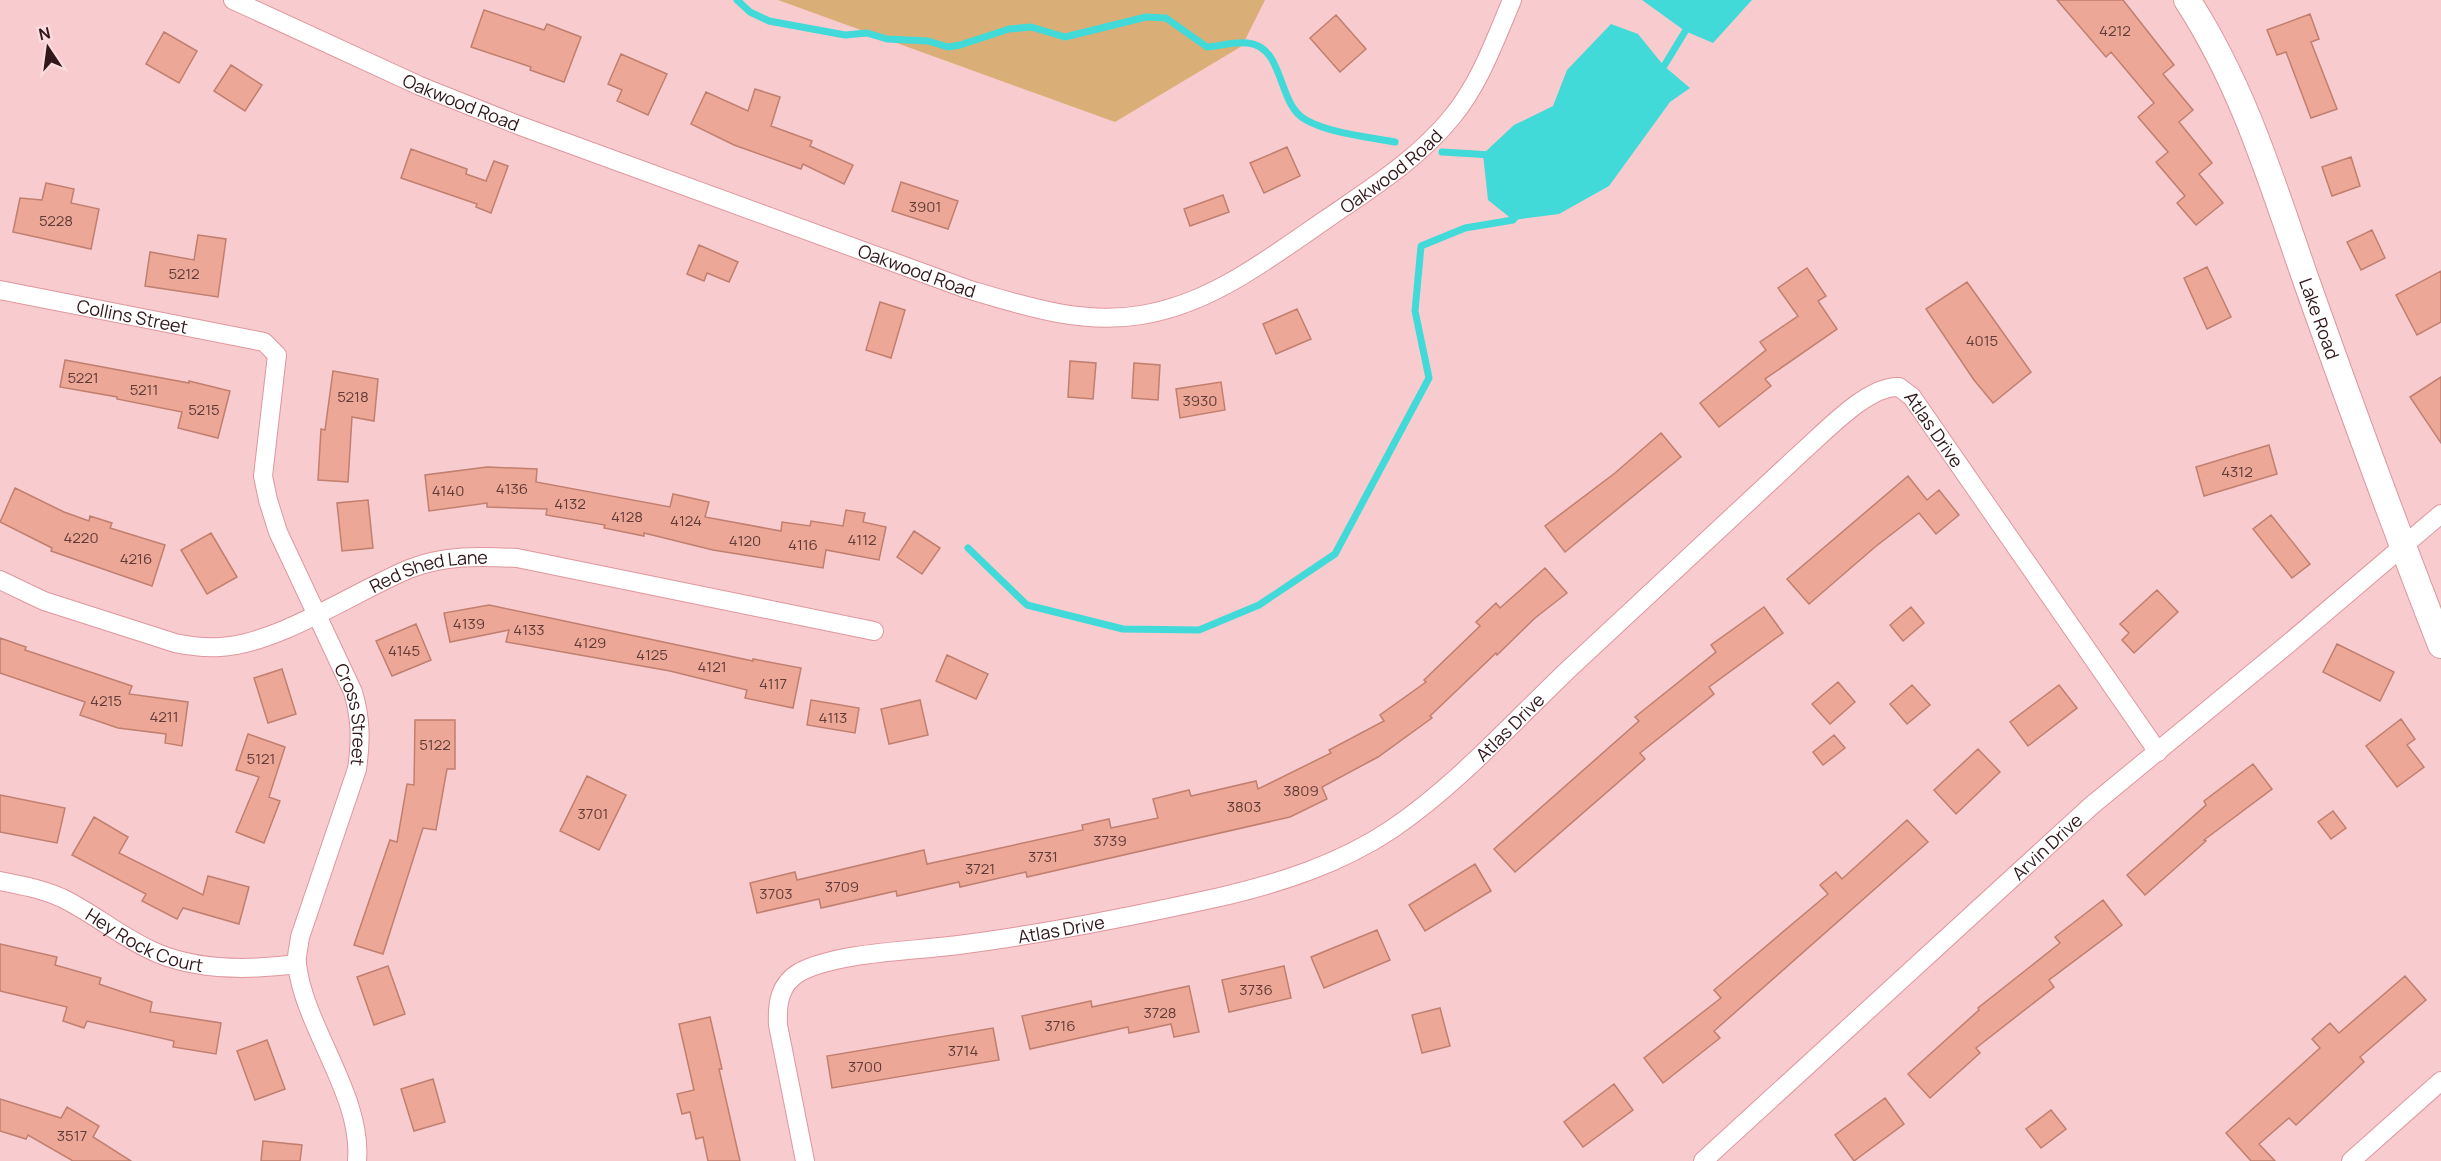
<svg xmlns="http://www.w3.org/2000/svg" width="2441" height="1161" font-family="Manrope,sans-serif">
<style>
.green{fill:#daaf77}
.water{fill:#41dad8}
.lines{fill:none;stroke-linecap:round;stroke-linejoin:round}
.stream{stroke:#41dad8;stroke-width:7}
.building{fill:#eca796;stroke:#c07f6f;stroke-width:1.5}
.street-casing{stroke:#de979d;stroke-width:20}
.secondary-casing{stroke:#de979d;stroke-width:28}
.street{stroke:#fff;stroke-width:18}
.secondary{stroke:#fff;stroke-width:26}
.labels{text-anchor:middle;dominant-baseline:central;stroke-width:4.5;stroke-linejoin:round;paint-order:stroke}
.number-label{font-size:15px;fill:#603b39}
.street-label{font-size:18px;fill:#31171a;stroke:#fbdcde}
</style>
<rect width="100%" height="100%" fill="#f8cbce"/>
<path class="green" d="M778,0h487l-23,46 -127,76z"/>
<path class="water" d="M1642,0h110l-39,43 -28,-12z
M1611,24l27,10 26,32 26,22 -20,14 -61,84 -50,28 -46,6 -25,-20 -5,-46 31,-29 39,-19 14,-36z"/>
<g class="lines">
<path class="stream" d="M737,0l13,12 19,9 76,14 22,-2 20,6 41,2 20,6 12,-2 49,-16 22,-2 34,10 81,-20 20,1 41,29c14,-1 27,-6 41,-4 37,4 29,62 58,77 23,13 62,17 89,22
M1655,70l9,-4 25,-41
M1442,152l50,3
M968,548l59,57 96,24 76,1 60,-25 76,-51 94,-176 -14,-67 6,-65 44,-18 48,-8 6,-7"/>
</g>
<path class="building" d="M2057,0h66l51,65 -11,9 30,36 -14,12 33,41 -13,11 24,29 -27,22 -19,-22 8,-7 -29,-34 12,-10 -30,-35 16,-14 -43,-51 -5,5z
M484,10l60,20 3,-6 34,13 -17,45 -34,-12 1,-3 -60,-20z
M2310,14l9,25 -8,3 26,67 -26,9 -25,-66 -9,3 -10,-25z
M1336,15l30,34 -26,23 -30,-34z
M164,32l33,19 -18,32 -33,-19z
M621,54l46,20 -19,41 -31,-14 5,-11 -14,-6z
M231,65l31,20 -17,26 -31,-20z
M755,89l25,8 -9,29 41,15 -2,5 43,19 -9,19 -41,-20 -2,5 -67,-24 -43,-21 15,-32 42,19z
M1287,147l13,29 -36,17 -14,-30z
M411,149l56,20 -1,5 20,7 8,-20 14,5 -17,47 -15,-6 1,-3 -76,-26z
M2351,157l9,29 -28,10 -10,-29z
M901,182l57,19 -10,28 -56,-18z
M46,183l28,6 -3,14 28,6 -8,40 -78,-17 7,-34 22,2z
M1223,195l6,17 -39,14 -6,-17z
M2372,230l13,28 -24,12 -14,-28z
M198,235l28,4 -8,58 -73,-11 5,-34 44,8z
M699,245l39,17 -9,20 -22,-9 -3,8 -17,-7z
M2207,267l24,50 -24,12 -23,-51z
M1807,268l19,28 -8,5 19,28 -72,50 6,7 -52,41 -19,-24 66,-53 -6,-8 38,-26 -20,-28z
M2441,271v51l-24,13 -21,-40z
M1967,282l64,90 -38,31 -19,-23 -48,-71z
M880,302l25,8 -14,48 -25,-8z
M1297,309l14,30 -35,15 -13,-30z
M65,360l124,23v-2l41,10 -12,47 -40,-10 4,-16 -65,-13v-2l-57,-10z
M1070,361l26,2 -3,36 -25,-2z
M1134,363l26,2 -2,35 -26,-2z
M333,371l45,8 -4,42 -22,-4 -4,65 -30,-2 3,-51 4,1z
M2441,377v66l-31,-46z
M1221,382l4,28 -45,8 -4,-29z
M1661,433l20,24 -116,95 -20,-26 70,-53z
M2269,445l8,29 -73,22 -8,-29z
M487,467l50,2 -1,13 134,25 3,-13 36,8 -4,15 76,14 1,-9 28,4 1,-5 32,5 3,-16 19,3 -2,9 23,5 -7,33 -53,-10 -3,18 -110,-18 -69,-17v3l-40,-8 1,-3 -59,-10 1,-6 -60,-2v-4l-58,8 -4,-36z
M1908,476l19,24 12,-10 20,25 -23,19 -17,-21 -44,34 -66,57 -22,-25z
M15,488l49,24 25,9 1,-5 22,7 -2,5 55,17 -13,41 -101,-35 1,-3 -52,-26z
M368,500l5,48 -31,3 -5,-48z
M2271,515l39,49 -18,14 -39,-49z
M914,531l26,17 -18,26 -25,-17z
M211,533l26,44 -30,17 -26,-44z
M1545,568l22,25 -32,25 -38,37 -1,-2 -66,63 2,2 -54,39 -56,30 5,12 -37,18 -263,60 -1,-5 -66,15 -1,-5 -62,14 -1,-5 -75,17 -2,-9 -62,14 -7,-30 45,-11 2,8 127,-30 3,14 156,-34 -1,-5 27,-6 2,9 47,-10 -5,-19 36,-9 2,6 65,-15 2,8 73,-36 -2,-3 55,-29 -4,-6 46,-33 -2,-2 56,-54 -4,-4 20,-19 4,5z
M2157,590l21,22 -44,41 -12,-13 7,-7 -9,-9z
M489,605l264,56v-2l48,9 -8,40 -48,-10 2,-8 -77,-19 -164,-29 3,-12 -59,12 -6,-29z
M1764,607l19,26 -74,54 5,7 -74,59 5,6 -130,113 -21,-23 145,-128 -4,-4 81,-65 -5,-7z
M1911,607l13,16 -21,18 -13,-16z
M416,624l15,36 -39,16 -16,-35z
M0,638l26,9 -1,3 107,36 -3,8 59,8 -6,44 -17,-3 1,-9 -48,-6 -38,-13 5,-13 -85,-29z
M2337,644l57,28 -14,29 -57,-29z
M947,655l41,19 -12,25 -40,-18z
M282,669l14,45 -28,9 -14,-45z
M1838,682l17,20 -25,22 -18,-20z
M1912,685l18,20 -23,19 -17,-20z
M2059,685l18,23 -49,38 -18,-24z
M811,700l48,8 -4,25 -48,-8z
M920,700l8,35 -39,9 -8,-35z
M2401,719l14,20 -8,6 17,22 -27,20 -31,-41z
M415,720h40v49h-8l-11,61 -13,-2 -40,126 -29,-9 36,-105 7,2 10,-58 7,1z
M248,734l37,13 -16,50 11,4 -16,42 -28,-11 23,-55 -23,-7z
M1834,735l11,13 -22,17 -10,-13z
M1978,749l22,23 -44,42 -22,-24z
M2253,764l19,25 -68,51 2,1 -61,54 -18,-20 79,-70 -2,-4z
M587,776l39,19 -27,55 -39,-19z
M0,795l65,13 -8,35 -57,-11z
M2333,811l13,17 -15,11 -13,-17z
M94,817l34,20 -9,16 84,42 5,-19 41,11 -10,37 -56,-16 -6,11 -35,-18 4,-7 -74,-39z
M1907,820l21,22 -214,189 6,7 -57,45 -19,-25 77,-60 -7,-8 114,-96 -8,-9 16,-13 6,7z
M1475,864l16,27 -66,40 -16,-26z
M2103,900l19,25 -73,55 5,7 -78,61 4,5 -50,45 -22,-24 71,-64 -1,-2 82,-65 -5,-6z
M1377,930l13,30 -66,28 -13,-31z
M0,944l57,13 -2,8 46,13 -2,6 53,18 -2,10 71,11 -5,31 -43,-7 1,-6 -87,-20 -3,7 -21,-7 4,-14 -67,-16z
M388,966l17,48 -31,11 -17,-48z
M1284,966l7,32 -62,14 -7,-32z
M2405,976l21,24 -66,57 4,5 -68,63 -7,-7 -30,26 16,17h-24l-25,-28 94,-85 -8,-9 18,-16 9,10z
M1189,986l10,46 -25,5 -3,-13 -42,9 -1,-6 -98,22 -8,-33 69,-15 1,6z
M1440,1008l10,38 -28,7 -10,-38z
M710,1017l12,52h-3l21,92h-32l-5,-24 -7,2 -6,-27 -8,2 -5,-20 17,-4 -15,-66z
M993,1028l6,32 -167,28 -5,-32z
M267,1040l18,49 -30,11 -18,-49z
M433,1079l12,43 -31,9 -13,-42z
M1614,1084l19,26 -50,37 -19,-25z
M1885,1098l19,26 -50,37 -19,-26z
M0,1099l61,19 6,-11 32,19 -6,11 38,24h-58l-45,-26 -2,4 -26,-8z
M2051,1110l15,19 -25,19 -15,-19z
M263,1141l39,4 -2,16h-39z"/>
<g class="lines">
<defs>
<g id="street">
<path id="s1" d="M233,0l187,86 98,39 449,164c57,17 114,36 174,26 70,-11 127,-56 184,-95 45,-31 92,-60 127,-103 28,-34 43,-77 60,-117"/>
<path id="s2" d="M0,290l264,52 13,13 -14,121 5,24 10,32 75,160c8,27 8,49 4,77l-57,168c-1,9 -4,19 -3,27 7,63 66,132 60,197"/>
<path id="s3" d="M0,580l44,21 131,42c14,3 30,5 45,4 58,-3 134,-55 189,-78 35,-14 72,-13 108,-11l357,73"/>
<path id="s4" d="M0,881c21,4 42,8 62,17 33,16 60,40 95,55 43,18 95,17 140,11"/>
<path id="s5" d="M805,1161l-27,-136c-1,-21 1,-41 22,-53 38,-20 114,-21 158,-27 88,-11 176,-29 262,-48 60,-14 120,-33 172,-68 66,-45 121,-107 179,-162 77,-72 154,-144 231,-215 23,-20 66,-67 97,-65l13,10 246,355"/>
<path id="s6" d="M1703,1161l388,-355 197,-162 153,-130"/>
<path d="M2351,1161l90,-80"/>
</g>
<g id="secondary">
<path id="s7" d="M2187,0c57,87 86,186 120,283 43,121 87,242 134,362"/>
</g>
</defs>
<use href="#street" class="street-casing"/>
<use href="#secondary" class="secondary-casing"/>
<use href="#street" class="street"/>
<use href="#secondary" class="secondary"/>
</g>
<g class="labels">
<g class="number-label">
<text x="2115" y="30">4212</text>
<text x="925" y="206">3901</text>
<text x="56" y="220">5228</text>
<text x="184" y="273">5212</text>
<text x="1982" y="340">4015</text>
<text x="83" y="377">5221</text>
<text x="144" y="389">5211</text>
<text x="353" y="396">5218</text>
<text x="1200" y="400">3930</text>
<text x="204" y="409">5215</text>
<text x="2237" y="471">4312</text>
<text x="512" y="488">4136</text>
<text x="448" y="490">4140</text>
<text x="570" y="503">4132</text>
<text x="627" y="516">4128</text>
<text x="686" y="520">4124</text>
<text x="81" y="537">4220</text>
<text x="862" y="539">4112</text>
<text x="745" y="540">4120</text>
<text x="803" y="544">4116</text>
<text x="136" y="558">4216</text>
<text x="469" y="623">4139</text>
<text x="529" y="629">4133</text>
<text x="590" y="642">4129</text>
<text x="404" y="650">4145</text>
<text x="652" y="654">4125</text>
<text x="712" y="666">4121</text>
<text x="773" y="683">4117</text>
<text x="106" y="700">4215</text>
<text x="164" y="716">4211</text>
<text x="833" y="717">4113</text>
<text x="435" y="744">5122</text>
<text x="261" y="758">5121</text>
<text x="1301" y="790">3809</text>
<text x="1244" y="806">3803</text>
<text x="593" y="813">3701</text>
<text x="1110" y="840">3739</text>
<text x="1043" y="856">3731</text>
<text x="980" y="868">3721</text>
<text x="842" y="886">3709</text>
<text x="776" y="893">3703</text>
<text x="1256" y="989">3736</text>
<text x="1160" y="1012">3728</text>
<text x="1060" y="1025">3716</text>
<text x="963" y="1050">3714</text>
<text x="865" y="1066">3700</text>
<text x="72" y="1135">3517</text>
</g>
<g class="street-label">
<text stroke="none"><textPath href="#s1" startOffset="250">Oakwood Road</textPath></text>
<text stroke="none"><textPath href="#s1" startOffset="1258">Oakwood Road</textPath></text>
<text stroke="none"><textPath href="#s1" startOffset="736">Oakwood Road</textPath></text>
<text stroke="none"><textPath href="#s2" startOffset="135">Collins Street</textPath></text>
<text stroke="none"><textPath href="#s7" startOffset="346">Lake Road</textPath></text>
<text stroke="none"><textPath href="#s5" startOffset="1545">Atlas Drive</textPath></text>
<text stroke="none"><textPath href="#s3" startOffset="456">Red Shed Lane</textPath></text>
<text stroke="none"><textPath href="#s2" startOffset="666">Cross Street</textPath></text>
<text stroke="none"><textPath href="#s5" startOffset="969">Atlas Drive</textPath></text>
<text stroke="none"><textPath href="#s6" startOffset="466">Arvin Drive</textPath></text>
<text stroke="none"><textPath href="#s5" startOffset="465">Atlas Drive</textPath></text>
<text stroke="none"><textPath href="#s4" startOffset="158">Hey Rock Court</textPath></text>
</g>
</g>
<g transform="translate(48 48) rotate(347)" stroke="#fbdcde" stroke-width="4.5" paint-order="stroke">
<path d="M0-4.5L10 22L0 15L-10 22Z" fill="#31171a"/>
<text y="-9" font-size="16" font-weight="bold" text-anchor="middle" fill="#31171a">N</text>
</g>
</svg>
